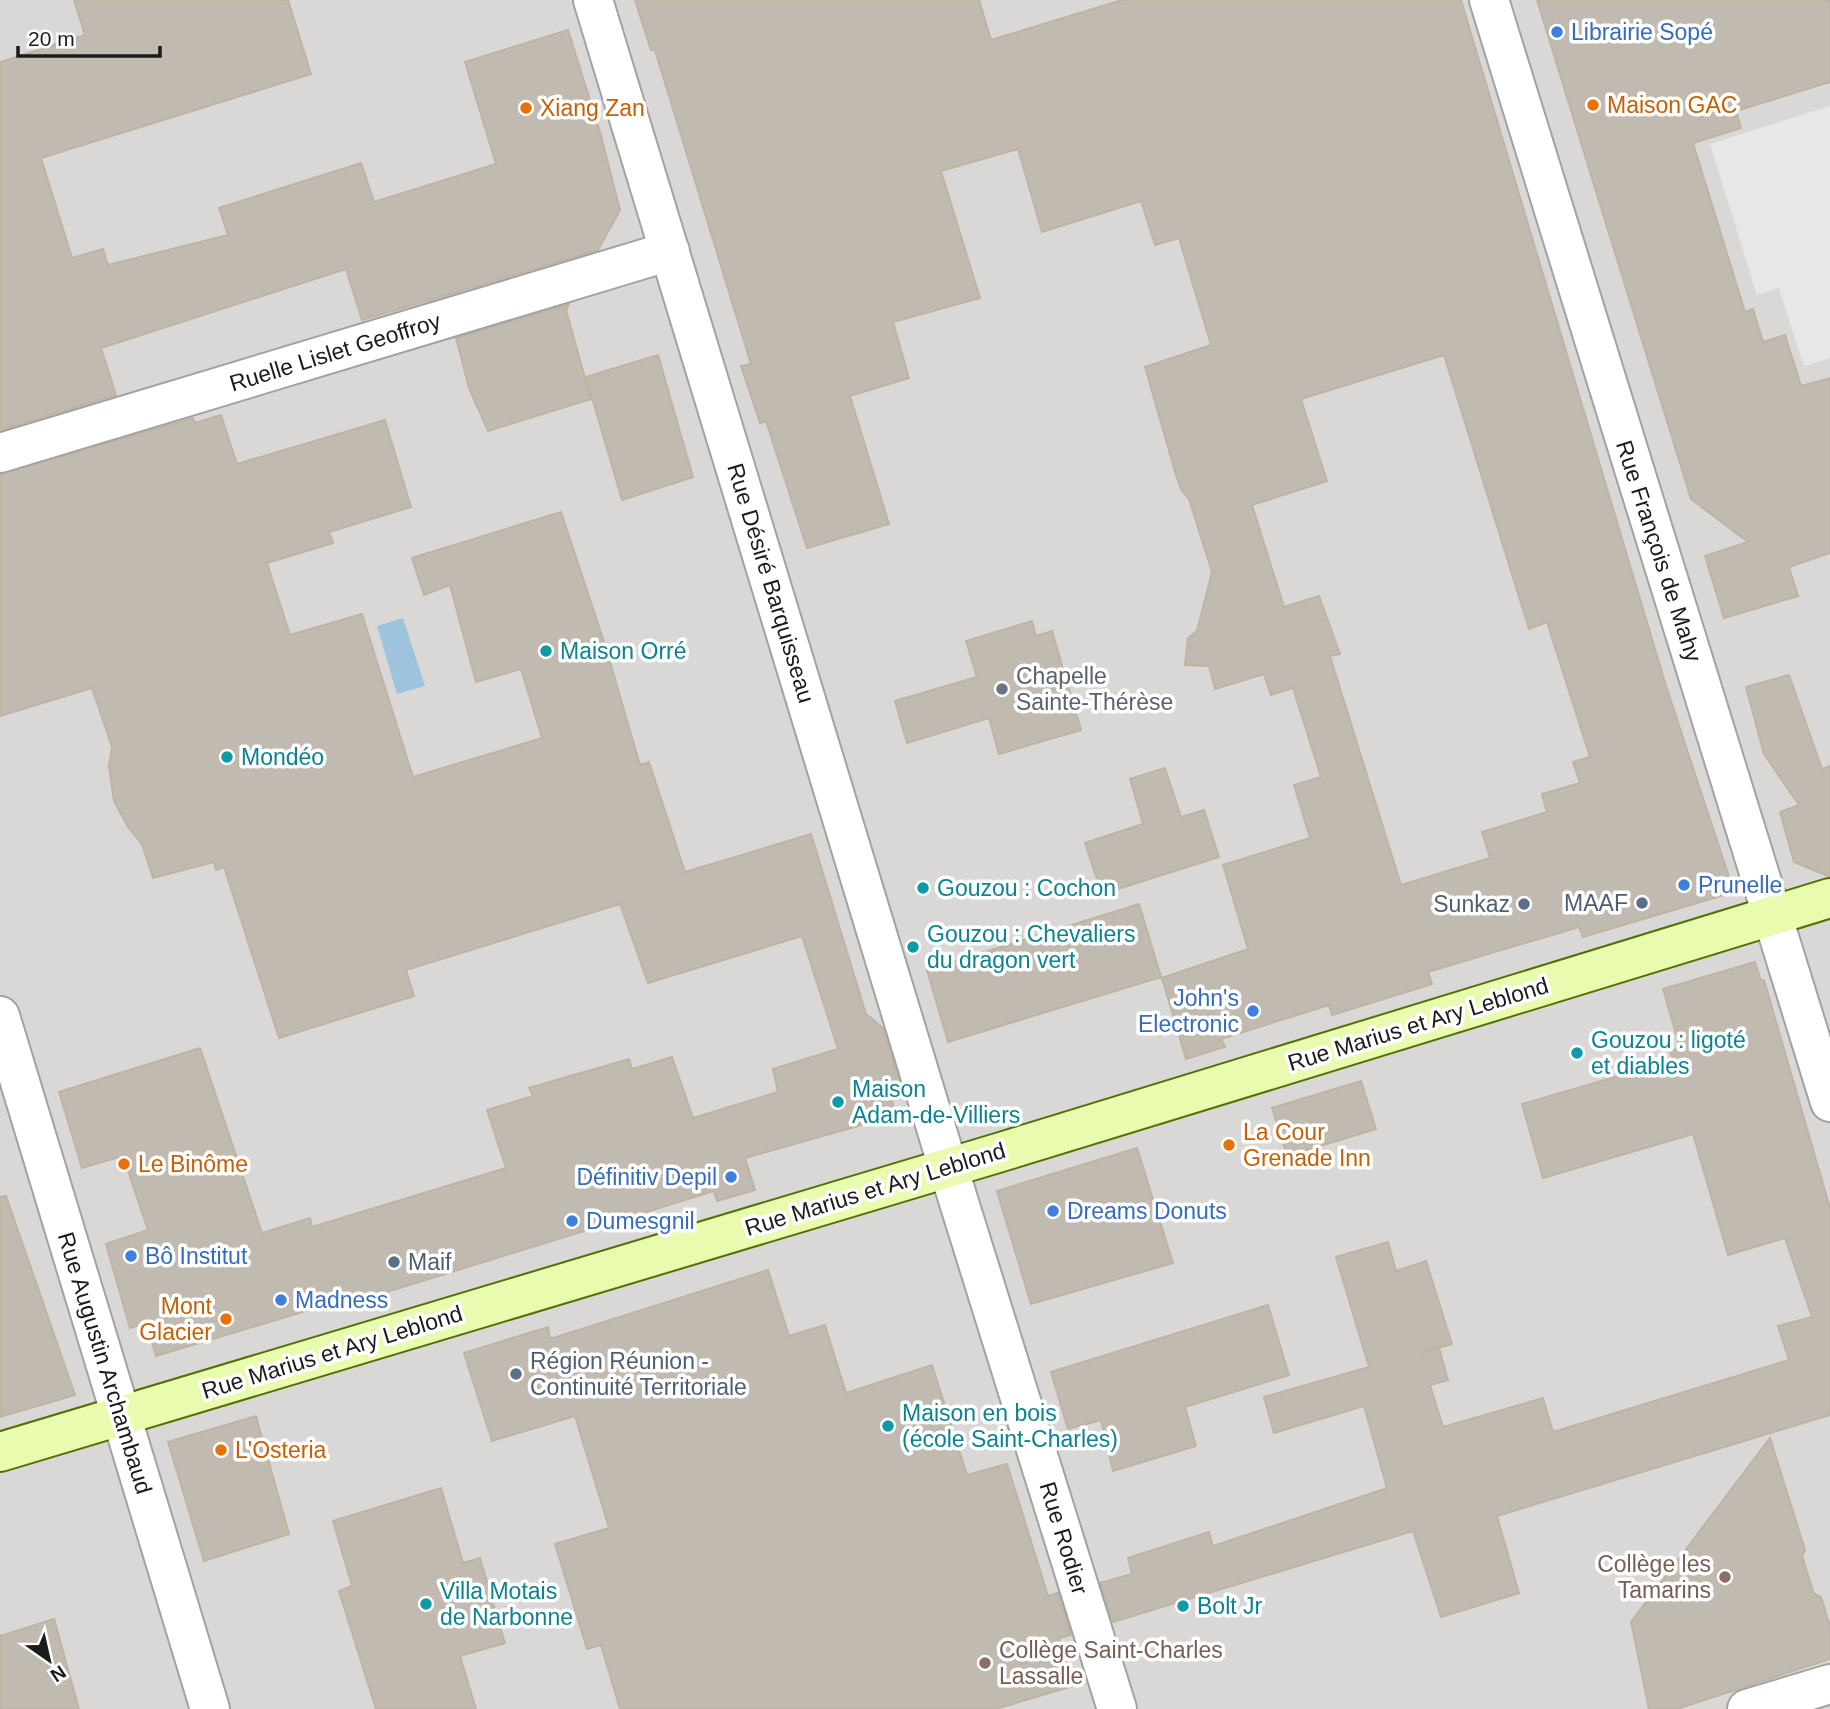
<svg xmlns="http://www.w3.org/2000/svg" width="1830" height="1709" font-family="Arial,sans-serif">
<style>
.residential{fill:#d9d8d7}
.parking{fill:#e7e7e7}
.water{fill:#9ec3dd}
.building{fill:#c1bab0;stroke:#bfb4a2;stroke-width:2;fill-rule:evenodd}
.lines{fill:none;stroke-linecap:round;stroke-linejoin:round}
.street-casing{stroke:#a2a2a2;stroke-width:42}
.secondary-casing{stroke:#517201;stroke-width:42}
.street{stroke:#fff;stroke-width:38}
.secondary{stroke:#e9fbaf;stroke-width:38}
.shop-dot{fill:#3f7fe0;stroke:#fff;stroke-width:2.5}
.food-dot{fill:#e8710a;stroke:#fff;stroke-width:2.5}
.culture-dot{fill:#0f9aa8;stroke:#fff;stroke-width:2.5}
.worship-dot{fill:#6b7280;stroke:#fff;stroke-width:2.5}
.service-dot{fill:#5c6f8a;stroke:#fff;stroke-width:2.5}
.education-dot{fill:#8d6e63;stroke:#fff;stroke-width:2.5}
.labels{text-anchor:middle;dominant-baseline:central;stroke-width:7;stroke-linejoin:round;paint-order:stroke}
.shop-label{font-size:23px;fill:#366cbe;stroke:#fff;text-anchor:start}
.food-label{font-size:23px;fill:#c56008;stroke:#fff;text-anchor:start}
.street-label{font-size:23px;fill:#1b1b1b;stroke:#fff}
.culture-label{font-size:23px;fill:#0d838f;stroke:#fff;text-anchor:start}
.worship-label{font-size:23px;fill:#5b616d;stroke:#fff;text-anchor:start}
.service-label{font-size:23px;fill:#4e5e75;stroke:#fff;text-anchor:end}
.education-label{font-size:23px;fill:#785e54;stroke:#fff;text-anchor:end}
</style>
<rect width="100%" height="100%" fill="#edebdf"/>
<path class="residential" d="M0,0h1830v1709h-1830z"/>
<path class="parking" d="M1830,106v252l-26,8 -25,-78 -22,7 -47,-151z"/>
<path class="water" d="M403,618l22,68 -28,8 -20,-68z"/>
<path class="building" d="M74,0h214l23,74 -270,84 31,100 31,-9 5,16 120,-30 -9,-27 142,-45 13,39 122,-38 -31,-102 103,-32 32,102 20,78 -22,40 -236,70 -16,-51 -245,79 15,47 -116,35v-368l85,-27z
M635,0h344l12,40 131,-40h339l205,686 68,206 -151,45 -4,-10 -151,45 4,12 -100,31 -3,-10 -108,34 4,8 -39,12 -24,-81 86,-29 -25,-84 87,-27 -16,-53 27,-8 -28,-89 -22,7 -7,-21 -49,15 -6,-23 -24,-1 3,-27 9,-7 15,-59 -23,-73 -7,-8 -6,-16 -31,-108 66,-22 -32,-107 -24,7 -14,-44 -99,31 -24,-83 -77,22 39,127 -87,24 16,56 -59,18 39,128 -82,24 -41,-127 -6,2 -19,-57 10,-2 -96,-314h-4zM1444,355l85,274 18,-7 43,135 -17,5 7,21 -38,11 5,18 -65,20 8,26 -89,27 -71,-229 10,-2 -21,-58 -35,11 -32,-102 75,-24 -26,-82z
M1537,0h293v82l-94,29 5,17 -48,15 52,169 8,-3 10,33 22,-7 16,51 29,-8v175l-41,14 9,29 -74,22 -19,-62 43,-14 -57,-43z
M569,304l-3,6 25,89 -103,32 -19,-43 -13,-50z
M658,355l35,122 -71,23 -36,-123z
M221,415l16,49 148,-44 26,87 -82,25 4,11 -66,20 23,72 72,-21 51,163 129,-39 -21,-69 -45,13 -26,-97 -26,10 -12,-37 149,-46 45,136 34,117 9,-3 36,110 126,-38 55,180 17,14 21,69 -12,4 5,14 -152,43 10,32 -38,11 -3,-10 -376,116 -2,-5 -180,54 -10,-33 -16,5 -24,-84 42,-14 -25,-74 -41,12 -23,-76 141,-44 62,185 48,-15 2,9 194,-59 -19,-58 46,-14 -4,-8 100,-29 3,10 40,-12 21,61 85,-26 -5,-23 65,-20 -36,-113 -154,47 -28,-79 -214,66 8,26 -135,42 -55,-171 -8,3 -2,-8 -61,16 -11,-34 -14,-17 -14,-26 -5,-35 3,-19 -20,-59 -92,28v-242l193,-56 2,5z
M1032,621l4,15 16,-5 29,99 -82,24 -10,-36 -82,25 -12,-42 82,-24 -11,-36z
M1789,675l33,94 8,-3v111l-36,-15 -14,-50 19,-7 -35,-51 -18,-67z
M1165,768l16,49 23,-7 15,47 -117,37 -17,-51 58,-19 -13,-45z
M1139,904l22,73 -213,65 -21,-72z
M1755,962l6,19 3,-1 66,228v207l-333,101 22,77 -78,24 -28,-86 -300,91 -13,-39 32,-9 -4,-16 81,-26 4,14 174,-58 -23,-82 -90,27 -10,-36 105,-30 -33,-110 52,-15 8,29 30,-10 26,83 -32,9 19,-5 9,32 -18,5 13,42 100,-29 10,34 236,-72 -11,-34 34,-9 -27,-79 -57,17 -35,-121 -150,44 -21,-74 151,-44 -3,-9 10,-3 -17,-59z
M1361,1081l15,48 -89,27 -15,-48z
M1137,1148l36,115 -142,41 -34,-113z
M6,1196l69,199 -75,22v-220z
M768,1270l21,66 36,-11 21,68 86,-28 35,110 40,-11 41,132 10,-3 13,42 -12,3 14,48 -77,23h-376l-19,-64 -14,4 -32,-105 54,-16 -34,-112 -83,25 -28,-88 84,-26 2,12z
M1268,1305l21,70 -104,32 11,39 -83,25 -12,-51 -33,9 -17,-57z
M256,1416l33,118 -85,27 -36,-119z
M1770,1438l35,112 -3,6 12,38 7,3 9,29v33l-153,50h-28l-18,-87z
M441,1488l22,75 17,-5 25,85 -45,13 16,53h-100l-37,-118 13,-5 -19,-65z
M54,1619l25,90h-79v-73z"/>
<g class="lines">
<defs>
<path id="street" d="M593,0l355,1167 169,542
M1489,0l341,1102
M0,453l670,-202
M0,1016l210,693
M1747,1709l83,-25"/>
<path id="secondary" d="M0,1452l1001,-300 829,-254"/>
</defs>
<use href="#street" class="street-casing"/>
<use href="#secondary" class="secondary-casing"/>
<use href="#street" class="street"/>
<use href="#secondary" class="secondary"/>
</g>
<g class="shop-dot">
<circle cx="1557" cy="32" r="7"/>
<circle cx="1684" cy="885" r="7"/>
<circle cx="1253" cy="1011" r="7"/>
<circle cx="731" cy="1177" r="7"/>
<circle cx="1053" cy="1211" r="7"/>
<circle cx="572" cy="1221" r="7"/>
<circle cx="131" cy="1256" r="7"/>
<circle cx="281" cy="1300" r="7"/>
</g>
<g class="food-dot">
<circle cx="1593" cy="105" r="7"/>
<circle cx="526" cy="108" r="7"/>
<circle cx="1229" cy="1145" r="7"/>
<circle cx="124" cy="1164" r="7"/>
<circle cx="226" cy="1319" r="7"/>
<circle cx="221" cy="1450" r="7"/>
</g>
<g class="culture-dot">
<circle cx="546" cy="651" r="7"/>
<circle cx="227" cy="757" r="7"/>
<circle cx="923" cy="888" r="7"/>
<circle cx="913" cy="947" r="7"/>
<circle cx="1577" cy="1053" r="7"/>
<circle cx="838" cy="1102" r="7"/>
<circle cx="888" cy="1426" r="7"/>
<circle cx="426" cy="1604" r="7"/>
<circle cx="1183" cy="1606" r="7"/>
</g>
<circle class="worship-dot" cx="1002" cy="689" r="7"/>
<g class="service-dot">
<circle cx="1642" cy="903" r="7"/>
<circle cx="1524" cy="904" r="7"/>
<circle cx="394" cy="1262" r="7"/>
<circle cx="516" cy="1374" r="7"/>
</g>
<g class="education-dot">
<circle cx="1725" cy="1577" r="7"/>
<circle cx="985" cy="1663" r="7"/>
</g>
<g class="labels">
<g class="shop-label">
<text x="1571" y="32">Librairie Sopé</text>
<text x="1698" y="885">Prunelle</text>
<text x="1239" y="998" text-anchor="end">John's<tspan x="1239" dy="26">Electronic</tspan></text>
<text x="717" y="1177" text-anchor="end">Définitiv Depil</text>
<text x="1067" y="1211">Dreams Donuts</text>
<text x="586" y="1221">Dumesgnil</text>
<text x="145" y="1256">Bô Institut</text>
<text x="295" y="1300">Madness</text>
</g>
<g class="food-label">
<text x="1607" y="105">Maison GAC</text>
<text x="540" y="108">Xiang Zan</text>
<text x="1243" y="1132">La Cour<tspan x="1243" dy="26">Grenade Inn</tspan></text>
<text x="138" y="1164">Le Binôme</text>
<text x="212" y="1306" text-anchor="end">Mont<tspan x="212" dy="26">Glacier</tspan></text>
<text x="235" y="1450">L'Osteria</text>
</g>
<g class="street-label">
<text transform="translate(335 352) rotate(-17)">Ruelle Lislet Geoffroy</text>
<text transform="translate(1659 551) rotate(72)">Rue François de Mahy</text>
<text transform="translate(771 583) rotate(73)">Rue Désiré Barquisseau</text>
<text transform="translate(1418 1024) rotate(-17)">Rue Marius et Ary Leblond</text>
<text transform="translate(875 1189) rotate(-17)">Rue Marius et Ary Leblond</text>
<text transform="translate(332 1352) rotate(-17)">Rue Marius et Ary Leblond</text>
<text transform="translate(105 1363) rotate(73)">Rue Augustin Archambaud</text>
<text transform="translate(1064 1538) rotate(73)">Rue Rodier</text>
</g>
<g class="culture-label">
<text x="560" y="651">Maison Orré</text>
<text x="241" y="757">Mondéo</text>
<text x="937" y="888">Gouzou : Cochon</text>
<text x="927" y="934">Gouzou : Chevaliers<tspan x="927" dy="26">du dragon vert</tspan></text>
<text x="1591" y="1040">Gouzou : ligoté<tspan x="1591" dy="26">et diables</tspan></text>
<text x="852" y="1089">Maison<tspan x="852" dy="26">Adam-de-Villiers</tspan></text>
<text x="902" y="1413">Maison en bois<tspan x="902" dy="26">(école Saint-Charles)</tspan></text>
<text x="440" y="1591">Villa Motais<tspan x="440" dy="26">de Narbonne</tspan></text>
<text x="1197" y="1606">Bolt Jr</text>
</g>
<g class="worship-label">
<text x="1016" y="676">Chapelle<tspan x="1016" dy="26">Sainte-Thérèse</tspan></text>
</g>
<g class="service-label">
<text x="1628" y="903">MAAF</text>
<text x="1510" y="904">Sunkaz</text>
<text x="408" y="1262" text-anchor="start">Maif</text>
<text x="530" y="1361" text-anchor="start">Région Réunion -<tspan x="530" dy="26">Continuité Territoriale</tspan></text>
</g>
<g class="education-label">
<text x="1711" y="1564">Collège les<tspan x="1711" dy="26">Tamarins</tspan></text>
<text x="999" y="1650" text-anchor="start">Collège Saint-Charles<tspan x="999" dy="26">Lassalle</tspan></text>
</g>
</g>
<g transform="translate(49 1660) rotate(146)" stroke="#ffffff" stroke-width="5" paint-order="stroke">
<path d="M0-5L12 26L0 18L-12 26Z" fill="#1b1b1b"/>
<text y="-10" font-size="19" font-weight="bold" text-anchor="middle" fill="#1b1b1b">N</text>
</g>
<path d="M18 46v10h142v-10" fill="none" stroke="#1b1b1b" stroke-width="3.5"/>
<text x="28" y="46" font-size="21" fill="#1b1b1b" stroke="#ffffff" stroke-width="5" paint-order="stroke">20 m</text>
</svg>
